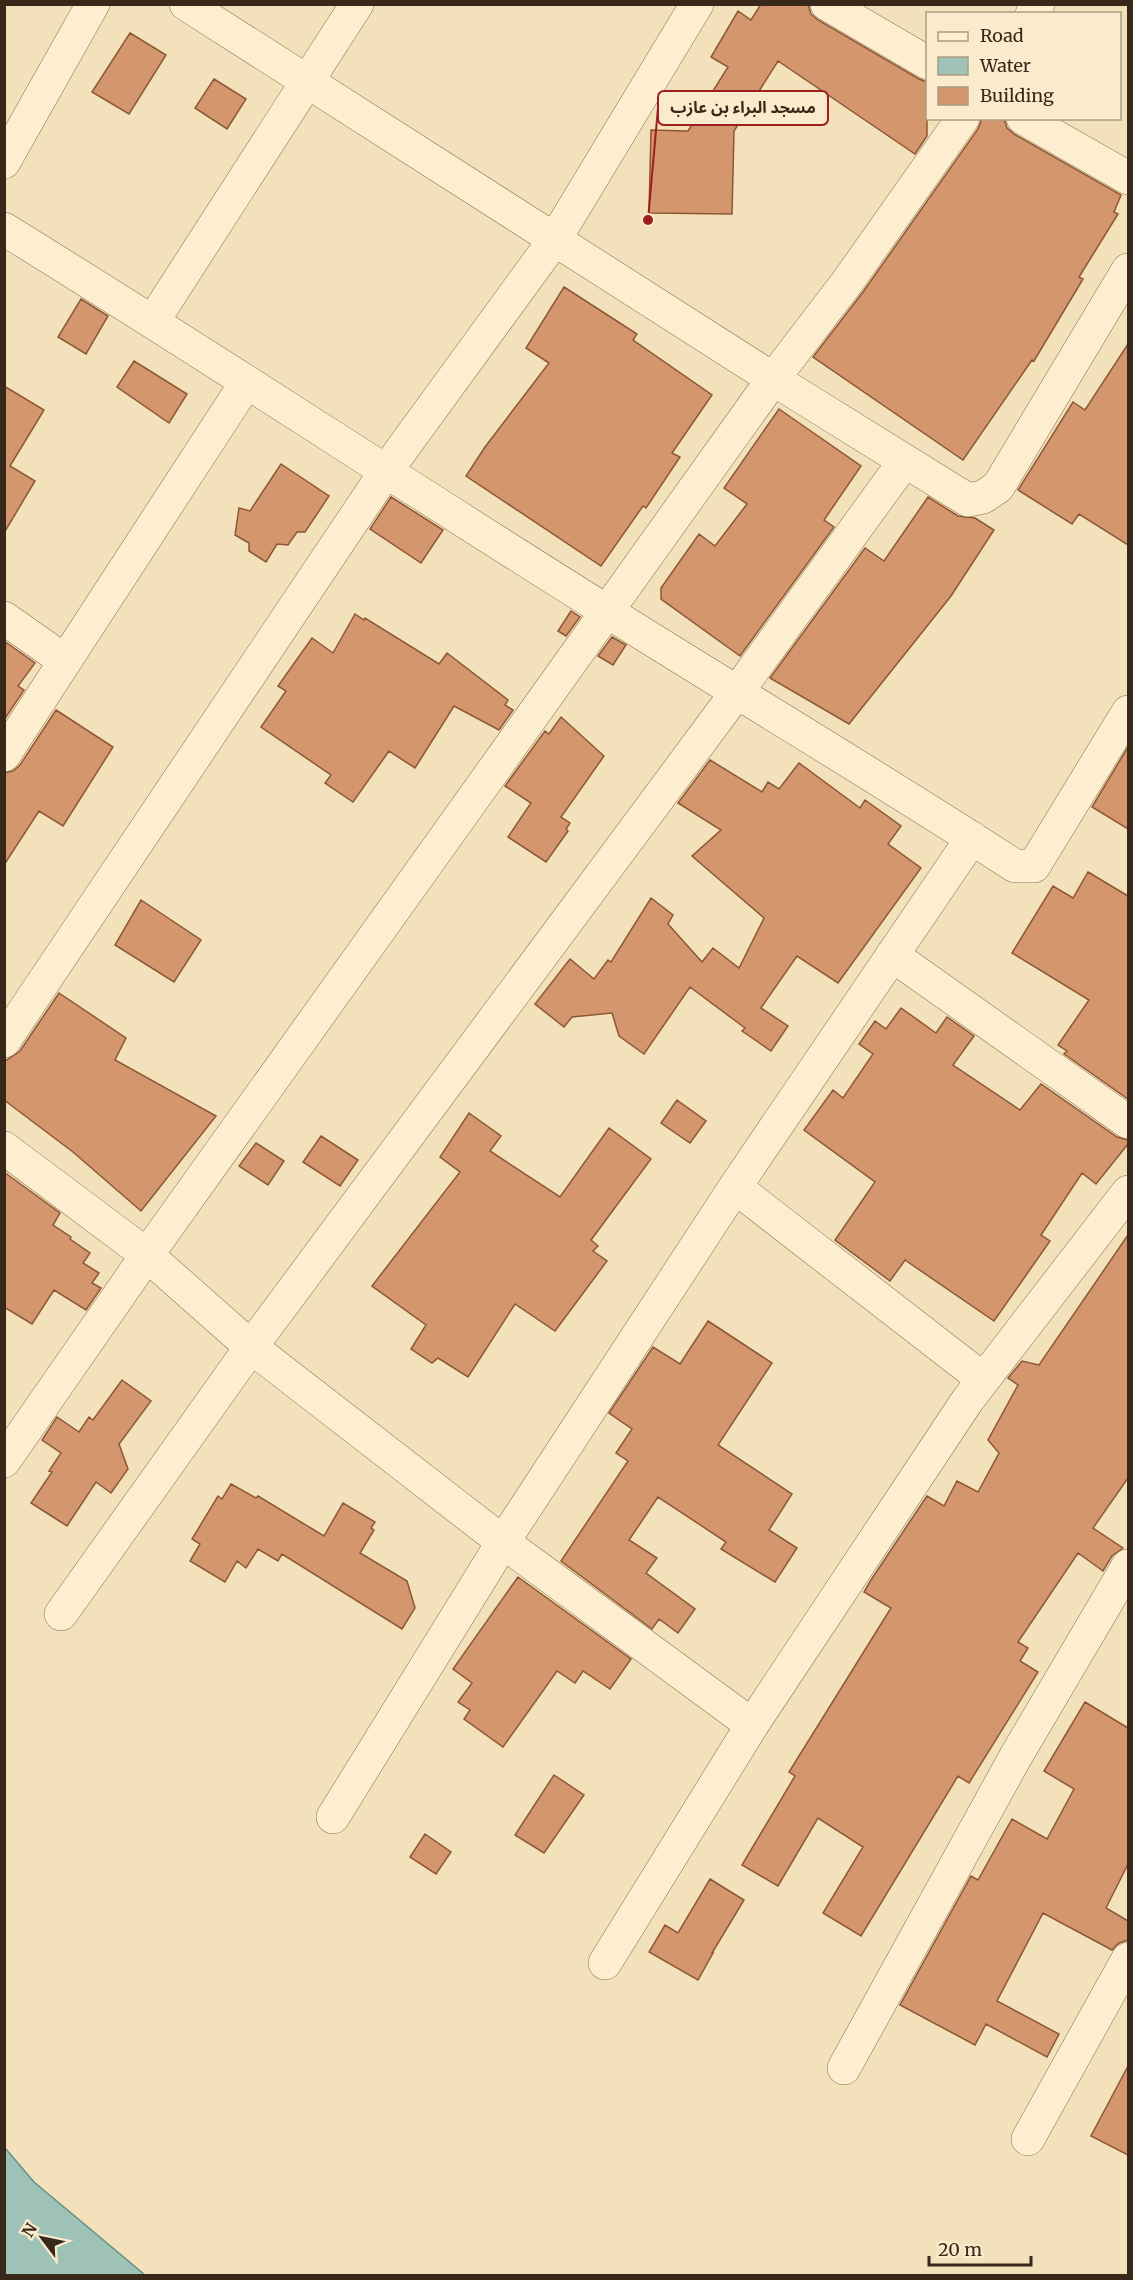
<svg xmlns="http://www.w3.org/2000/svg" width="1133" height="2280" font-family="Merriweather,'Noto Sans Arabic',serif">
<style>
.water{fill:#9fc2b7;stroke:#669085;stroke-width:1.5}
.building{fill:#d4966c;stroke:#8c5736;stroke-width:1.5}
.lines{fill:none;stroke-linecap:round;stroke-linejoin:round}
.minor-casing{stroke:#8a7053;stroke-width:34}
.minor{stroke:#fceece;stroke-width:33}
.leader{fill:none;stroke:#9f1d1f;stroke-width:2}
.callout-dot{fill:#9f1d1f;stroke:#f9ebcb;stroke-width:2}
.callout{fill:#f9ebcb;stroke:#9f1d1f;stroke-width:2}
.callout-label{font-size:16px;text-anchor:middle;font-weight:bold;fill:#38281a}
</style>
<rect width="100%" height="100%" fill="#f2e1ba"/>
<path class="water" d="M5,2148l29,34 111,93h-140z"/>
<path class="building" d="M761,4h47l3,10 7,6 101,59 8,3v54l-12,18 -137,-93 -44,70 -2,83 -83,-1 2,-83 37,1 40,-64 -17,-10 27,-46 13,9z
M130,33l36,22 -37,59 -37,-22z
M214,79l32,20 -19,30 -32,-21z
M982,118h22l3,10 7,6 107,61 -7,17 4,2 -39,63 4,2 -49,82 -2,-1 -69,100 -150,-103 50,-65 115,-163z
M564,287l73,47 -4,6 79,55 -40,58 8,4 -34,51 -3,-2 -42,60 -135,-90 19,-29 64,-84 -23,-15z
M81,299l27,17 -22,38 -28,-17z
M1128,344v201l-49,-31 -7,10 -54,-34 55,-88 12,8z
M134,361l53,33 -18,29 -52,-36z
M4,386l40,24 -34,56 25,15 -31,52z
M779,409l82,57 -37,54 10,7 -94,129 -79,-57v-11l38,-54 16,12 32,-42 -23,-16z
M281,464l48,32 -24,36h-8l-9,13 -11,-1 -11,18 -17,-11v-8l-14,-8 4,-27 11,3z
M391,497l52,33 -22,33 -51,-34z
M928,497l30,19 17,2 19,12 -43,66 -102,128 -79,-46 95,-130 19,13z
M571,611l9,6 -14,19 -8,-5z
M355,614l9,6 1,-2 74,46 8,-11 61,47 -3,5 8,5 -14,20 -45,-24 -39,62 -26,-17 -36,51 -28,-19 6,-8 -70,-48 25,-36 -8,-5 34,-48 21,15z
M612,637l14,8 -13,20 -15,-9z
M4,641l31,22 -17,23 6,4 -20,30z
M56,710l57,37 -50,79 -24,-15 -35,54v-92l9,-2 7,-6z
M561,717l43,39 -43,61 9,6 -4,6 2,2 -22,31 -38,-25 23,-34 -26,-17 40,-55 4,3z
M1128,747v82l-36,-22z
M710,760l52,32 6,-10 11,7 20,-26 61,45 5,-8 36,26 -13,18 33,24 -83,115 -41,-27 -36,52 27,18 -17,25 -29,-20 3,-3 -55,-41 -46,67 -25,-18 -7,-23 -40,4 -8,10 -29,-23 35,-45 24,20 14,-19 3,2 40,-64 22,17 -5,9 34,38 11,-14 26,20 25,-50 -72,-62 29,-26 -43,-27z
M1088,872l40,24v203l-64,-45 3,-3 -9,-6 31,-45 -77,-47 41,-67 20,12z
M141,900l60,40 -27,42 -59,-37z
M59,993l67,45 -11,22 101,56 -75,95 -68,-59 -69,-52v-38l16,-11z
M901,1008l35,25 11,-16 27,19 -21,29 67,45 21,-26 76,53 11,3v4l-32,40 -14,-11 -41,62 9,6 -56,80 -89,-61 -15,21 -55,-41 40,-58 -71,-52 29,-40 10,8 30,-44 -14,-10 16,-23 11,8z
M677,1100l29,21 -16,22 -29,-20z
M469,1113l32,23 -11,15 70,46 49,-69 42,31 -60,81 7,6 -5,5 14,10 -52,70 -40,-27 -47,73 -30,-19 -6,5 -21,-14 15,-24 -54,-39 88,-114 -20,-15z
M321,1136l37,24 -18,26 -37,-24z
M256,1143l28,18 -16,24 -29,-19z
M4,1172l56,41 -7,12 18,12 -1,2 20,14 -7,10 16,10 -7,10 9,5 -15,22 -32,-20 -22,34 -28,-17z
M1128,1235v243l-35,50 30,20 -11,8 -9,15 -25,-18 -60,89 10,6 -8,13 18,11 -69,111 -11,-7 -97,160 -38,-23 40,-66 -45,-29 -40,68 -36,-21 53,-89 -6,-4 102,-164 -27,-16 7,-12 56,-84 17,10 13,-25 21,11 21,-39 -11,-13 30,-55 -10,-7 14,-17 17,4z
M708,1321l64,42 -54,82 74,49 -23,36 28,18 -22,34 -54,-33 5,-7 -68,-45 -29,43 28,18 -11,15 49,36 -17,24 -19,-14 -7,10 -91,-68 67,-100 -12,-8 16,-24 -23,-16 44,-66 27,17z
M122,1380l29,21 -32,43 9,25 -17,24 -15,-11 -29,44 -36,-23 21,-31 -3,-1 12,-18 -19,-13 15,-23 22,15 10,-15 4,3z
M231,1484l25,14 2,-2 66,40 19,-33 32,19 -4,6 3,2 -14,23 47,28 8,27 -13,21 -120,-75 -4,7 -20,-12 -12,19 -9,-7 -12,21 -35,-21 10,-17 -8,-5 26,-43 4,3z
M518,1577l113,82 -21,30 -27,-18 -8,12 -18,-12 -54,76 -39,-28 6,-9 -12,-8 14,-19 -19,-14z
M1085,1702l43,26v136l-22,44 22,13v19l-9,3 -7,7 -69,-37 -46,88 62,33 -12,23 -61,-33 -11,21 -75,-40 71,-129 7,4 34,-61 35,20 27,-50 -30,-18z
M554,1775l30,20 -40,58 -29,-18z
M425,1834l26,18 -15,22 -26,-17z
M710,1879l34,21 -32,53h1l-15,27 -49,-28 16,-27 13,8z
M1128,2066v89l-37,-19z"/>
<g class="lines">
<defs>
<path id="minor" d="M186,4l587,375 195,121 15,-3 15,-10 130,-217
M827,4l101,59
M1032,14l6,-10
M1023,118l105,60
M4,162l89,-158
M4,229c203,125 402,257 604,383 135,85 273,167 407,254h19l94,-154
M153,321l204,-317
M4,618l61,43
M4,755l242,-372
M892,955l236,167
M4,1041l382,-570 169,-232 142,-235
M4,1148l143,107 104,92 252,195 249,183
M735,1187l248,192
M4,1461l143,-206 626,-876 75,-98 115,-163
M61,1614l190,-267 486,-655 167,-230
M333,1817l170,-275 232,-355 237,-349
M605,1963l147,-238 215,-324 161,-209
M844,2068l172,-312 112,-190
M1028,2139l100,-180"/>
</defs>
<use href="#minor" class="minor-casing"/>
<use href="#minor" class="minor"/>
</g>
<path class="leader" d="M648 220L658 108"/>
<circle class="callout-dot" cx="648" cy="220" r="6"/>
<rect class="callout" x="658" y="91" width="170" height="34" rx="6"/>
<g class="callout-label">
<text x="743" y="113">مسجد البراء بن عازب</text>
</g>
<rect width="1133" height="2280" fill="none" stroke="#38281a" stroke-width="12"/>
<rect x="926" y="12" width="195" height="108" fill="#f9ebcb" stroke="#ac9d84" stroke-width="1.5"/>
<rect x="938" y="32" width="30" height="9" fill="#fceece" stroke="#ac9d84" stroke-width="1.5"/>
<text x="980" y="42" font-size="18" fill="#38281a">Road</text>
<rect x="938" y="57" width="30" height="18" fill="#9fc2b7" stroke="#ac9d84" stroke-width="1.5"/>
<text x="980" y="72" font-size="18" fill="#38281a">Water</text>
<rect x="938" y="87" width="30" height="18" fill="#d4966c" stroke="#ac9d84" stroke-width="1.5"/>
<text x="980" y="102" font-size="18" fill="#38281a">Building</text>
<g transform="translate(42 2238) rotate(302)" stroke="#f9ebcb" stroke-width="4.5" paint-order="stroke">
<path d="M0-4.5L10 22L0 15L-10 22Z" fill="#38281a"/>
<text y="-9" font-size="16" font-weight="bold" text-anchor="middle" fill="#38281a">N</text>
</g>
<path d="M929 2256v9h102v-9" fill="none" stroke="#38281a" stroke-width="3"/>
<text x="938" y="2256" font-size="18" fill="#38281a" stroke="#f9ebcb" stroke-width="4.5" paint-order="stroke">20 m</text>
</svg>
